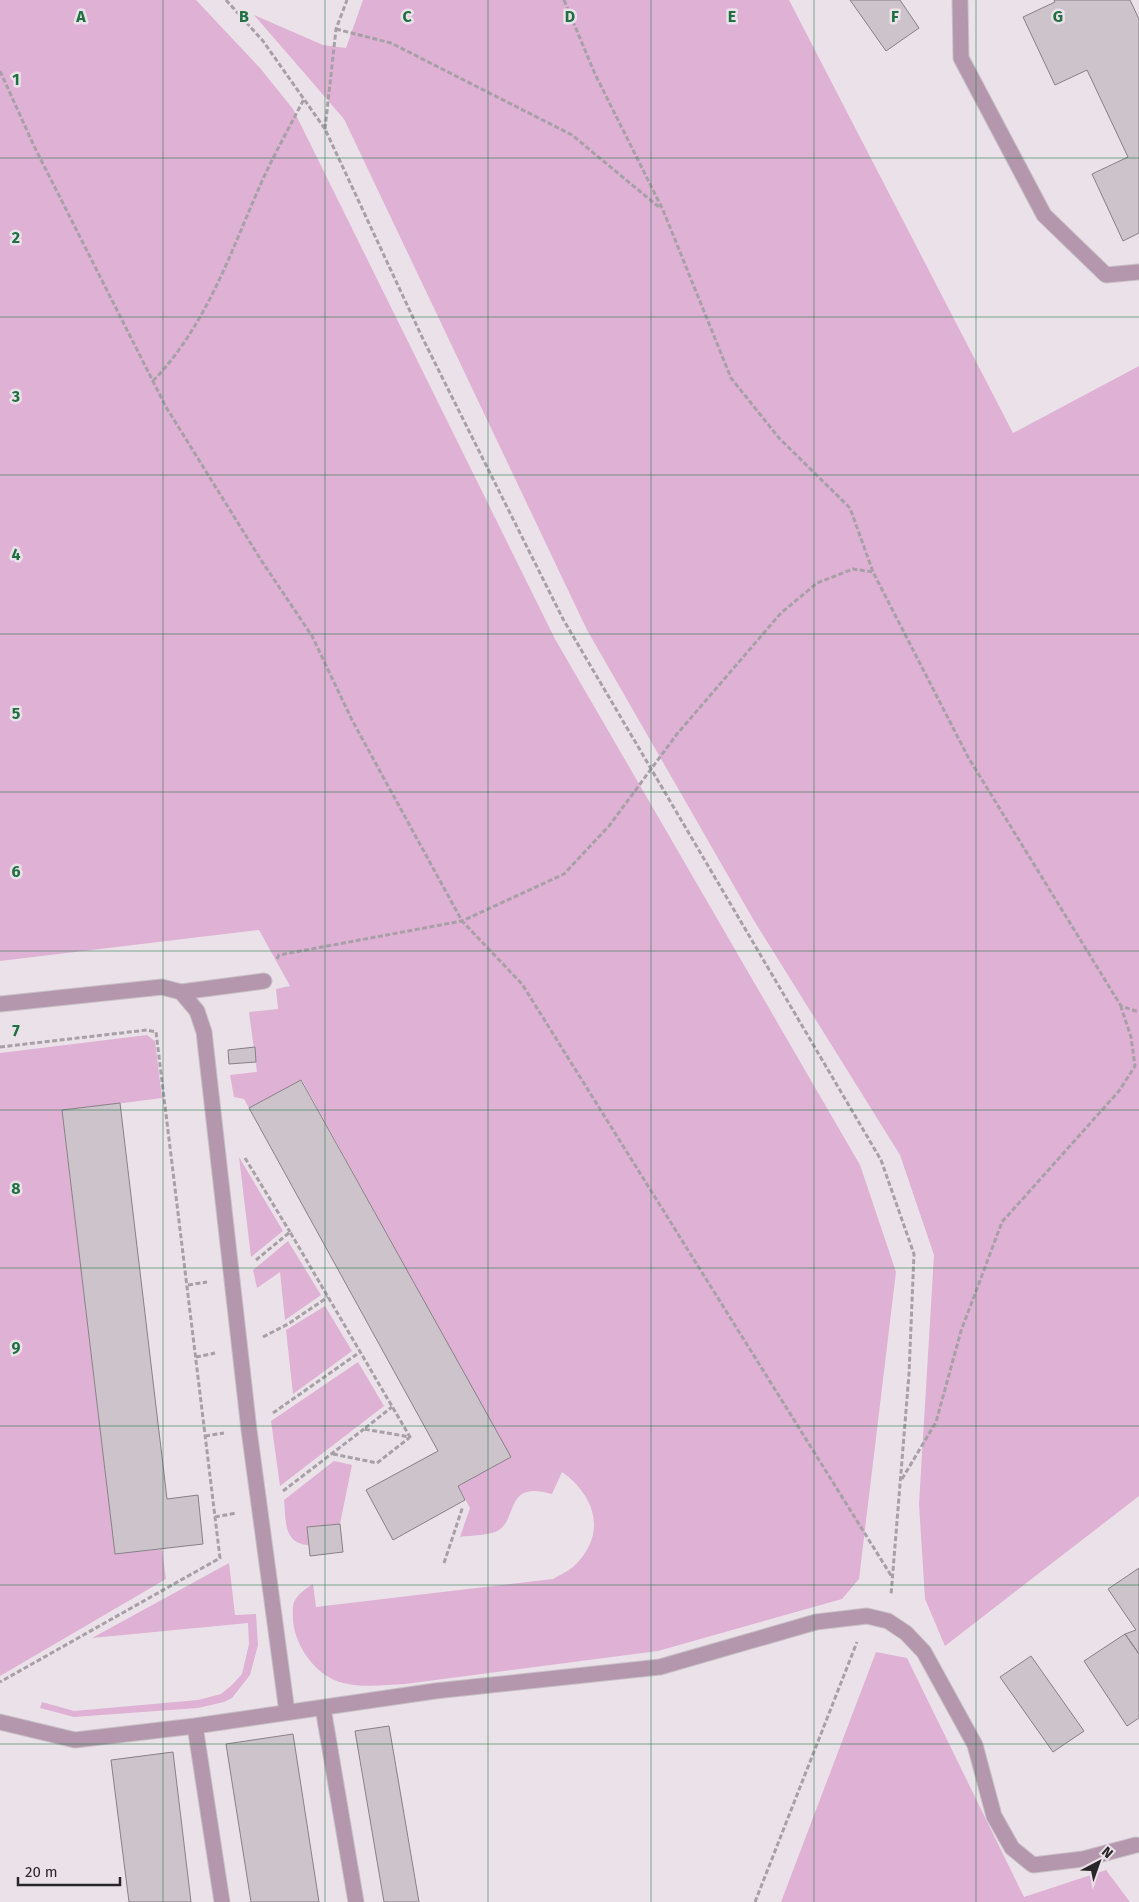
<svg xmlns="http://www.w3.org/2000/svg" width="1139" height="1902" font-family="'Fira Sans',sans-serif">
<style>
.green{fill:#dfb1d5}
.building{fill:#cdc4cb;stroke:#888086}
.lines{fill:none;stroke-linecap:round;stroke-linejoin:round}
.minor-casing{stroke:#c8c0c6;stroke-width:17}
.path{stroke:#a7a0a6;stroke-width:3;stroke-dasharray:5 2.5;stroke-linecap:butt}
.minor{stroke:#b497ad;stroke-width:15}
.grid{fill:none;stroke:#1f7143;stroke-width:1;stroke-opacity:0.55}
.grid-label{font-size:16px;text-anchor:middle;font-weight:bold;fill:#1f7143;stroke:#ebe2e9;stroke-width:5;stroke-linejoin:round;paint-order:stroke}
</style>
<rect width="100%" height="100%" fill="#ebe2e9"/>
<path class="green" d="M0,0h196l64,68 33,41 262,530 305,526 36,107 -37,307 -17,20 -184,52 -253,33c-20,1 -42,4 -62,-1 -27,-7 -47,-35 -50,-62 0,-6 -1,-14 1,-19 4,-8 11,-13 19,-18l3,23 237,-28c6,-4 14,-7 20,-12 34,-31 24,-70 -11,-95l-10,22c-47,-14 -34,23 -53,36 -9,6 -28,5 -39,7l10,-29 -12,-22 52,-29 -208,-377 -53,28 -5,-9 -10,-2 -4,-22 27,-3 -8,-60 29,-3 -2,-20 14,-3 -31,-56 -259,31z
M363,0h426l224,433 126,-67v1130l-194,150 -20,-47 -6,-95 15,-249 -34,-100 -147,-236 -166,-289 -243,-511 -90,-104 69,30 23,3z
M147,1035l8,6 7,57 -100,13 53,443 47,-5 4,30 -166,97v-623z
M239,1157l44,74 -32,26z
M288,1241l33,54 -36,25 -5,-48 -23,16 -4,-18z
M325,1306l27,45 -59,43 -7,-64z
M358,1362l26,44 -104,80 -9,-65z
M334,1461l18,4 -12,59 -33,3 2,18c-26,-1 -23,-25 -25,-45z
M229,1563l6,52 21,-1 2,31 -8,30 -18,23 -8,4 -26,6 -124,9 -34,-9 2,-6 32,9 124,-11 23,-6 11,-9 10,-11 7,-30 -1,-21 -156,15z
M876,1652l31,6 117,239 82,-27 24,32h-349z"/>
<path class="building" d="M850,0h50l19,28 -33,23z
M1054,0h76l9,19v214l-16,8 -31,-67 36,-17 -41,-87 -32,15 -32,-68 32,-15z
M255,1047l1,15 -27,2 -1,-14z
M301,1080l210,377 -53,29 7,14 -72,40 -27,-50 72,-39 -189,-343z
M120,1103l47,396 31,-4 5,49 -88,10 -53,-444z
M340,1524l3,28 -33,4 -3,-29z
M1139,1568v86l-14,-20 11,-4 -28,-41z
M1125,1634l14,20v64l-12,8 -43,-65z
M1031,1656l53,75 -31,21 -53,-75z
M389,1726l30,176h-35l-29,-171z
M293,1734l26,168h-68l-25,-158z
M173,1752l18,150h-62l-18,-142z"/>
<g class="lines">
<defs>
<path id="minor" d="M960,0l1,58 83,157 62,60 33,-3
M181,992l83,-11
M0,1004l162,-17 19,5 16,19 7,21 45,398 38,282
M323,1708l33,194
M0,1722l75,18 120,-14 240,-35 225,-24 156,-45 51,-6 21,5 18,12 18,19 51,93 19,71 18,32 21,17 50,-6 53,-14
M195,1726l27,176"/>
</defs>
<use href="#minor" class="minor-casing"/>
<path class="path" d="M226,0l37,41 62,88 98,210 140,280 318,541 33,94 -5,120 -18,221
M564,0l31,74 68,136 68,168 48,60 71,70 23,64 95,185 153,249 18,6
M336,29l55,14 181,92 88,73
M0,71l34,75 132,261 95,153 51,76 40,84 110,201 60,63 370,593
M325,129l11,-100 11,-29
M153,381c54,-56 78,-130 109,-200 13,-28 28,-55 42,-82
M277,959l2,-4 183,-34 102,-47 45,-48 68,-92 104,-121 36,-30 36,-14 20,3
M0,1047l147,-17 9,2 64,526 -220,124
M245,1158l45,74
M256,1260l34,-28 120,205 -46,-8 28,-22
M188,1285l19,-3
M263,1337l25,-13 40,-27
M196,1357l19,-4
M273,1413l87,-61
M205,1436l19,-3
M333,1454l44,9 32,-25
M902,1479l34,-57 25,-91 41,-109 117,-131 16,-25 -4,-29 -10,-30
M283,1491l81,-62
M215,1517l21,-4
M444,1563l19,-57
M755,1902l102,-260"/>
<use href="#minor" class="minor"/>
</g>
<path class="grid" d="M163,0v1902M325,0v1902M488,0v1902M651,0v1902M814,0v1902M976,0v1902M0,158h1139M0,317h1139M0,475h1139M0,634h1139M0,792h1139M0,951h1139M0,1110h1139M0,1268h1139M0,1426h1139M0,1585h1139M0,1744h1139"/>
<g class="grid-label">
<text x="81" y="22">A</text>
<text x="244" y="22">B</text>
<text x="407" y="22">C</text>
<text x="570" y="22">D</text>
<text x="732" y="22">E</text>
<text x="895" y="22">F</text>
<text x="1058" y="22">G</text>
<text x="16" y="85">1</text>
<text x="16" y="243">2</text>
<text x="16" y="402">3</text>
<text x="16" y="560">4</text>
<text x="16" y="719">5</text>
<text x="16" y="877">6</text>
<text x="16" y="1036">7</text>
<text x="16" y="1194">8</text>
<text x="16" y="1353">9</text>
</g>
<g transform="translate(1099 1862) rotate(41)" stroke="#ebe2e9" stroke-width="4" paint-order="stroke">
<path d="M0-4L9 19L0 12L-9 19Z" fill="#292629"/>
<text y="-8" font-size="14" font-weight="bold" text-anchor="middle" fill="#292629">N</text>
</g>
<path d="M18 1877v8h102v-8" fill="none" stroke="#292629" stroke-width="2.5"/>
<text x="25" y="1877" font-size="15" fill="#292629" stroke="#ebe2e9" stroke-width="4" paint-order="stroke">20 m</text>
</svg>
